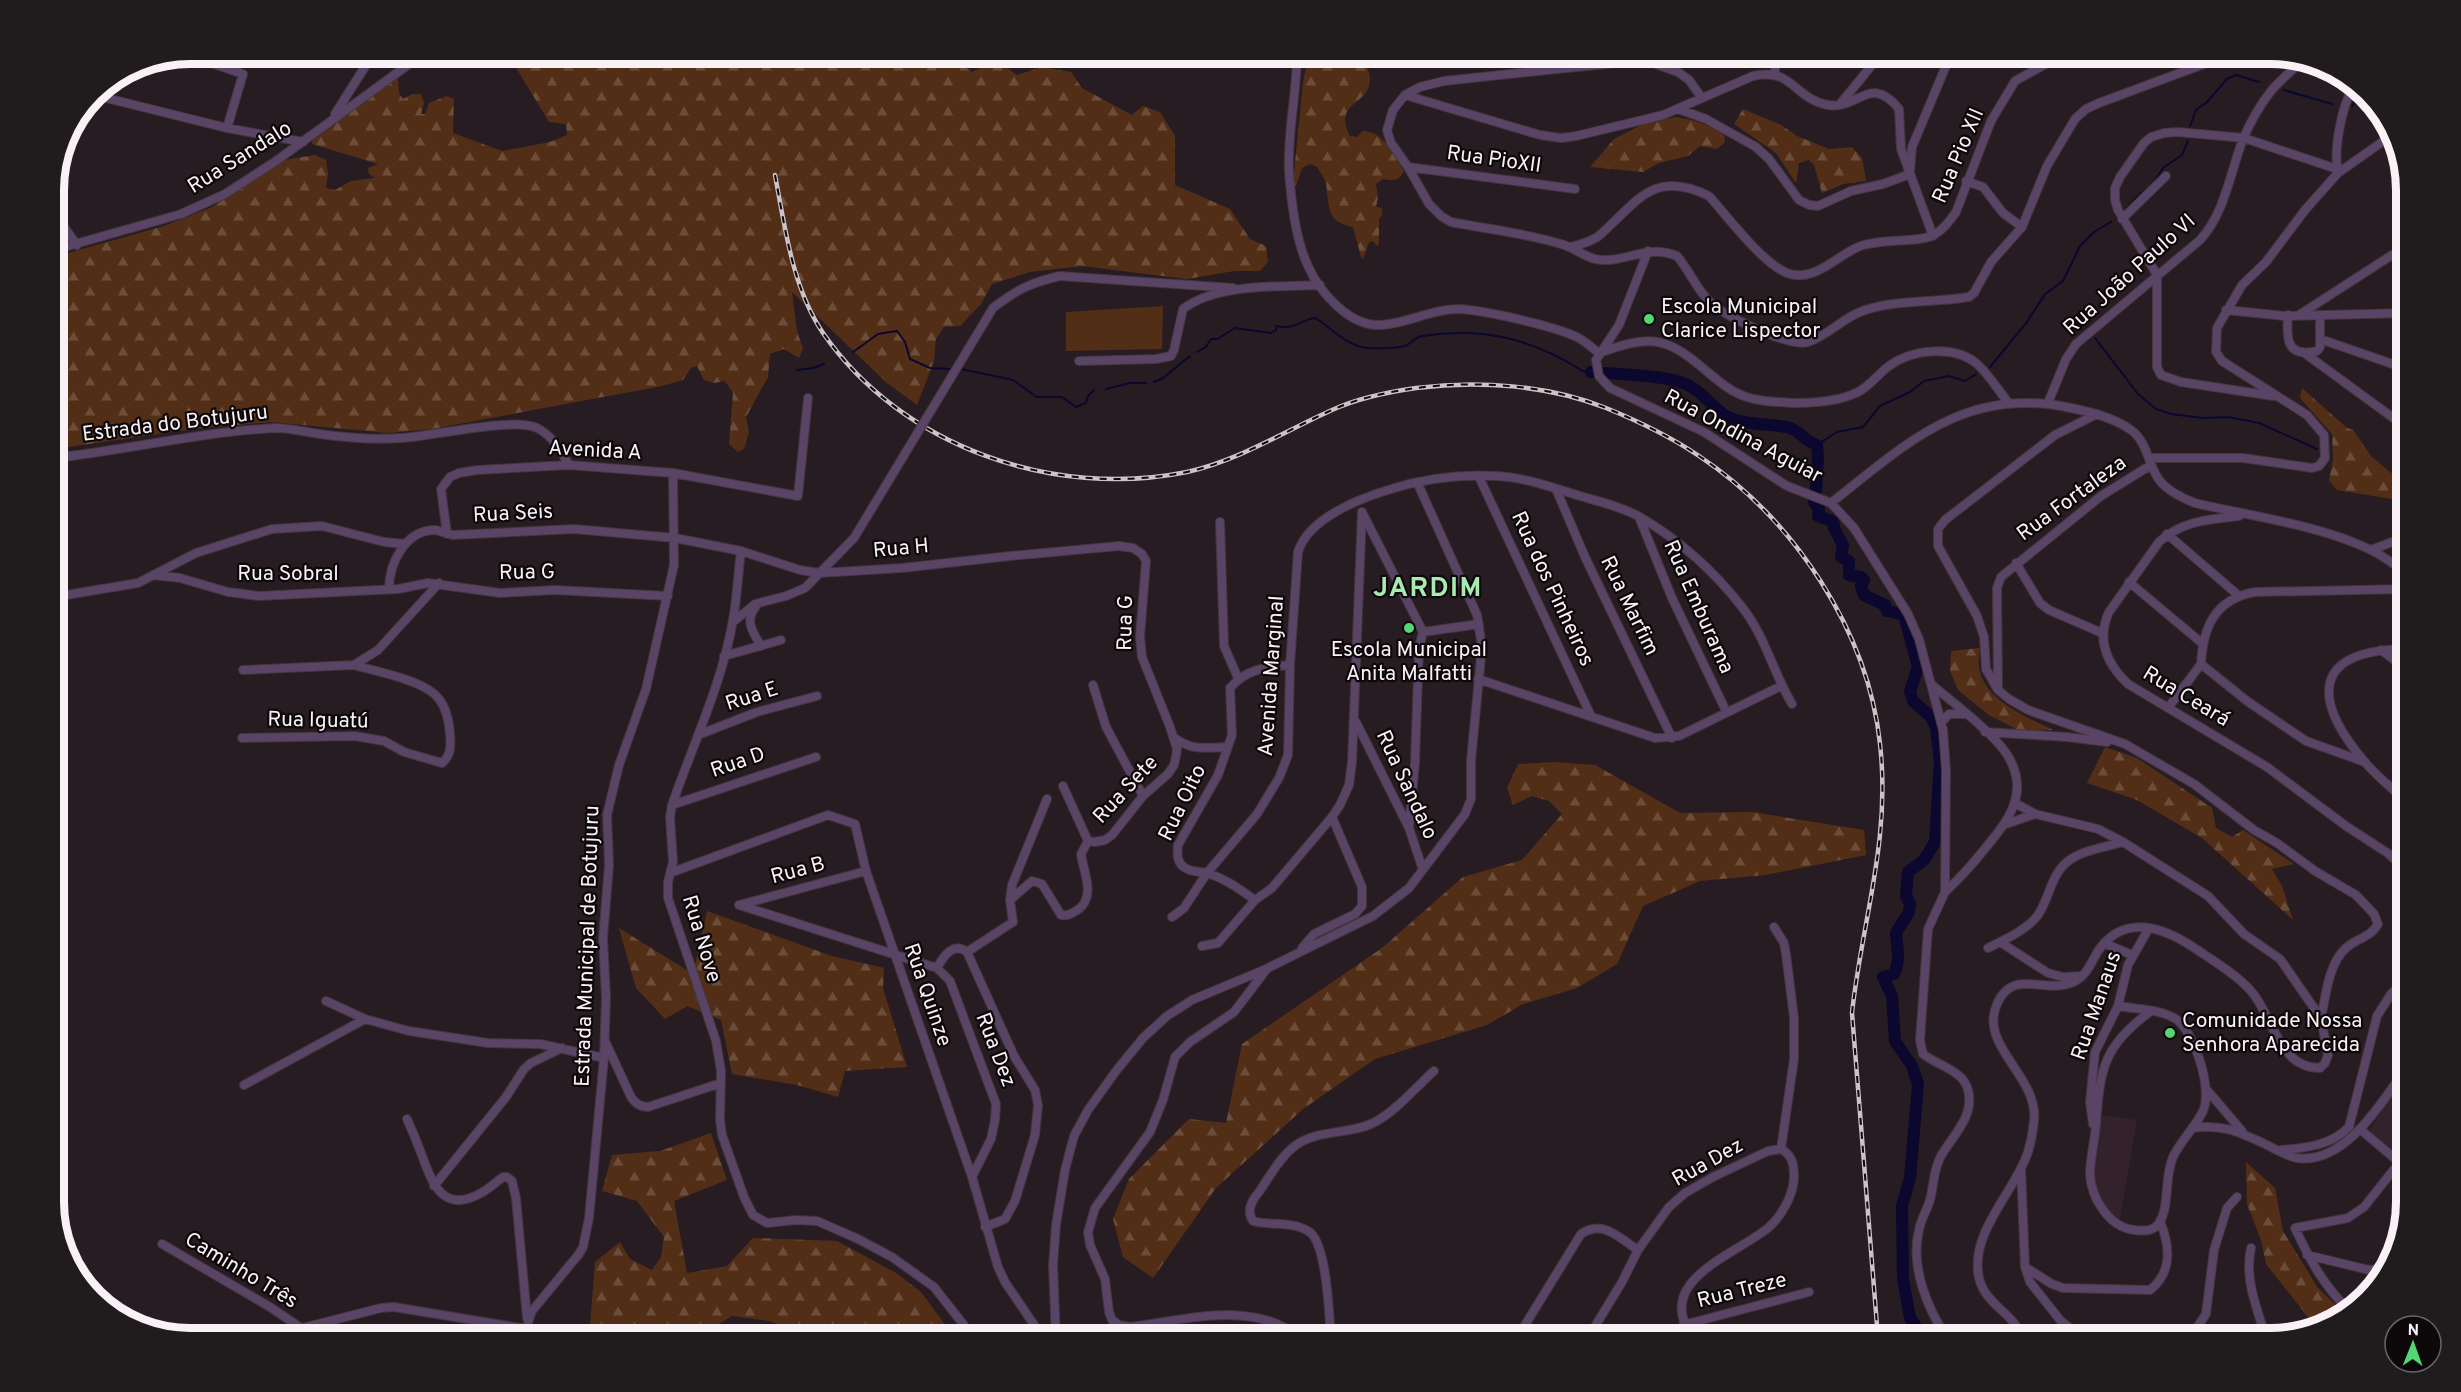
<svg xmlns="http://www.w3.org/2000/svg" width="2461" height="1392" font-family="Overpass,sans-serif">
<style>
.built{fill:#33222b}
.forest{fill:url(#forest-firs)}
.garden{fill:#532e17}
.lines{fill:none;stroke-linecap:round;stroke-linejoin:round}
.stream{stroke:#0b072e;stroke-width:2}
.river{stroke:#0b072e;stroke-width:12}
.minor-casing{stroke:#40363b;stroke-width:10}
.minor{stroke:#594466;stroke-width:8}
.rail-casing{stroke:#cbc3c7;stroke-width:4.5}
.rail{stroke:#0d080a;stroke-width:2;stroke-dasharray:7;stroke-linecap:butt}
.minor-bridge-casing{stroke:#40363b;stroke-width:10;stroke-linecap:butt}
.minor-bridge{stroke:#594466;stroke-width:8}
.poi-dot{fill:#54d672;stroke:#0d080a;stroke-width:2}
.labels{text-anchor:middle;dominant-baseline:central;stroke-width:4.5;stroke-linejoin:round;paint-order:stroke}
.street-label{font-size:21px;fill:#f9f1f5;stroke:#0d080a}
.poi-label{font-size:21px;fill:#f9f1f5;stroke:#0d080a;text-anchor:start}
.district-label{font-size:27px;font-weight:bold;letter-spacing:1.5px;fill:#a9e9b2;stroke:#0d080a}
.rim{fill:none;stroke:#f9f1f5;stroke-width:8}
</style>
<defs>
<pattern id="forest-firs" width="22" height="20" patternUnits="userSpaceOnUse" patternTransform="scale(1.5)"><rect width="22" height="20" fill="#532e17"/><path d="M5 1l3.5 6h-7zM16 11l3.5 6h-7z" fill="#6c4d39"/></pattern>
</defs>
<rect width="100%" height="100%" fill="#271c22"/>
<path class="built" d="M2403,1077l4,4v68l-5,7 -31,-21v-7z
M2100,1115l37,5 -17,99 -14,-10 -10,-21 -2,-21z"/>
<path class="forest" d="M528,54h435l2,13 7,5 19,-9 8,-1 18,13 25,-8 29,5 11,16 50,27 11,-9 17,6 15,24v49l55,24 20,30 16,7 2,16 -8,9h-26l-47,8 -105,-13 -52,6 -38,12 -11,20 -21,22 -16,1 -8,12 -2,22 -17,44 -30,-22 -95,-91 5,39 6,18 -4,9 -15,-9 -14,5 -2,23 -22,40 3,15 -5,17 -6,3 -9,-8 4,-51 -8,-12 -11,2 -10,-3 -7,-14 -6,2 -8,12 -21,6 -230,43 -44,4 -117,-11 -78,7 -139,20v-192l110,-31 48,-19 71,-47 32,-5 11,5 2,14 -2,14 9,2 16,-9 24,-3 -6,-4 -1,-6 10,-4 -66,-20v-4l86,-63 1,16 4,6 9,-5h9l3,9 -3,11h4l4,-11 18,-7 7,3 -1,34 49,18 48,-9 17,-7 -1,-11 -17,-2 -34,-56z
M1309,54h52c32,55 -34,39 -11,82l7,1 6,-6c22,1 29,23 41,40 -5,10 -10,10 -21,8l-7,5 2,13 -2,10 6,1v7l-3,4v24l-2,3 -4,-5 -4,1 -6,17 -2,-2 -8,-30c-28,-6 -23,-19 -27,-43 -1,-6 -6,-12 -9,-17l-7,-3 -8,4 -6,18 -3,-3 10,-101z
M1743,109l38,16 16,11 32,13 23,-2 10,11 4,23 -23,3 -21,9 -8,-28 -5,-5 -10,3 -3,20 -20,-30 -42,-29z
M1676,117c18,3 33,7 48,18l1,7 -8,7 -17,-3 -12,10 -29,7 -16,9 -53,-5 24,-28 29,-15z
M2302,388l45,40 6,2 18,26 36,30v3l-15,10 -55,-9 -8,-9 4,-22 -1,-25 -32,-36z
M1980,648c-1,6 -2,13 -1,19 4,33 48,50 74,63h-35l-29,-15 -31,-25 -8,-19 1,-20z
M2105,747l32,11 75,50 4,20 16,9 11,-7 51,34 -22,5 10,17 11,34 -91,-82 -65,-38 -50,-17z
M1556,762l39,3 85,48 72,-1 112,18 2,25 -101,20 -65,6 -57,25 -26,58 -40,24 -54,16 -36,21 -112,34 -72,50 -87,79 -63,90 -30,-21 -10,-38 16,-40 60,-60 37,4 16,-79 140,-96 81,-71 59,-17 40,-46 -13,-13 -17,-5 -19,9 -6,-17 11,-24z
M707,911l125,45 52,12 -1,20 24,79 -62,4 -7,26 -41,-12 -65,-11 -11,-54 -34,-14 -22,13 -29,-31 -17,-60 74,46z
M711,1133l16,47 -53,21 13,72 40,-7 26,-28 84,3 59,32 25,19 34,46h-133l-53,-17 -37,-5 -37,22h-106l6,-76 25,-20 10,17 22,11 9,-13 3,-20 -27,-36 -35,-10 10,-36 48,-4z
M2246,1162l29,26 8,43 35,57 27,26 -6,5 -24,7 -49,-62 -5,-24 -14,-36z"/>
<path class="garden" d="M1163,306l-1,43 -96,2v-39z"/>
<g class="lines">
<path class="stream" d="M2284,90l48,14
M2352,106l9,-11
M2190,126l6,-16 11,-8 20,-23 9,-4 23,7
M2153,184l10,-16 19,-13 6,-14
M2126,209l14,-15 6,-4
M2095,338l43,56 18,15 15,5 32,4 25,-1 31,6 58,26
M853,352l25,-18 19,-3 8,11 5,17 20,9 22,1
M1197,352l9,-5 5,-8h6l18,-11 36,5 5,-3v-4c22,4 23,-6 39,-8 16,9 27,24 46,29 9,2 38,2 46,-2 5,-3 9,-8 15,-9 62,-9 108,2 161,35l8,1
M1990,367l37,-45 18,-28 18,-13 17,-35 14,-14 17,-10
M961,369l52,11 24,17h25l14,10 10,-4 2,-7 6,-6
M797,370l16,-2 11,-4
M1154,382l9,-4 27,-22
M1106,389l24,-6h16
M1817,445l20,-13 26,-5 17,-21 30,-14 14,-11 25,-5 16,5 11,-7"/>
<path class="river" d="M1591,372c24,2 78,3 97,13 14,7 23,20 35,29 15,11 46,10 64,13 13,3 18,15 30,18l1,11 -2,35
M1814,502l5,7 -1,7 14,5 2,3v4l9,17 -2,12 8,4v14l12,2 3,3 -3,6 3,9 21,10 2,6 17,4 14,52 -8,24 3,10 18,16 5,10 4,34 -5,81 -11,18 -16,12 -2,24 4,8 -1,8 -13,21c1,15 5,26 -2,41l-11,3 9,19 3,45 17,25 6,18 -8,94 -8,28 1,73 7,39 14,20"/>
<defs>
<path id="minor" d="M1297,54c0,39 -10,79 -8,118 2,27 7,69 19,94 11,25 40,59 70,59 27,0 52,-16 80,-16 26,1 96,17 119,28 8,4 15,11 22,16
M188,55l55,19 -16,54 76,14
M1775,74v-20
M94,95l133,33
M1405,95l135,40 21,3 15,-2 87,-21 90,-39c40,-9 41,23 75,29 30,5 43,-32 71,4l2,40 32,87
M1702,98l-13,-18 -11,-8 -28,-10h-23l-60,6 -123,13 -24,6 -15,8 -12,15 -6,20 4,13 17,24 21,37 12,12 10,6c36,7 74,11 110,22 12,3 22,12 34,15 28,6 50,-16 82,-3 12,14 19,32 32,45 12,14 81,47 99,41 19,-6 34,-23 52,-30 31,-13 75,-9 109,-15l5,-4 17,-31 31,-35 25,-61 28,-47 11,-10 13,-6 132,-49
M1841,103l40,-49
M1678,109l28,10 50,28 13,12 30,41 10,5 9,1 33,-15 32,-7 27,-10
M335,114l38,-60
M1408,167l167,22
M1910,171l2,-24 39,-93
M2338,172c-5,-22 4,-66 15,-85
M1966,181l17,6 20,26 19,14
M54,213l23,32
M2122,219l44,-43
M1571,247c10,-3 23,-6 30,-13 37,-33 52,-65 108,-38 19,21 53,67 78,77 27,10 48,-16 71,-26 20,-9 62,-4 76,-12 10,-6 16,-14 22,-23l35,-91 24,-40 49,-27
M54,250l127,-36 44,-20 51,-33 147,-107
M1648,251l-29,74 -23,35 3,16 11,12 94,44 83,54 44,17 23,25 54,86 11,25 24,91 3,40 -1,122 -17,37 -8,111 3,14c15,12 40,16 45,36 7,26 -15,45 -27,66 -8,14 -7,29 -11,44 -3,10 -9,19 -11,30 -9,36 8,78 28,108
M1060,276l173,12
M2226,310l59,6 122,-3
M2288,315c-2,25 -1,43 29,36l3,-4v-32
M2299,315l93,-60 15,-5
M2320,339l87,30
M2303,352l104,76
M1599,353c49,-17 64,-19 105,16 10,8 20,18 33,24 17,9 39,9 58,10 20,0 45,-2 63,-11 12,-6 21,-19 31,-26 23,-17 65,-21 87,-3 12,10 22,27 32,39
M1079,361l77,-2 15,-3 3,-6 9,-41c34,-26 96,-22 137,-24
M2273,396l-92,-14 -20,-7 -4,-8v-92l-39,-65 -3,-10v-12l5,-11 24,-34 7,-6 13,-4 14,-1 66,6 93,31
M2048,403l18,-44 10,-15 124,-104c25,-27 30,-67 43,-101 7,-16 17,-34 28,-48 8,-10 20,-19 29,-29
M2097,414l-42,21 -110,85 -7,9v17l39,70 7,21 2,32 12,21 11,9 19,11 97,34 69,40 60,46 23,13 38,28 41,24 18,19 4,10c-8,14 -21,14 -32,24 -18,16 -20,48 -25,70
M54,458c74,-8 146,-26 221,-30 15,0 30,4 45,6 27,4 55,6 82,4 31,-2 110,-21 135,-10 15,7 24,23 32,37
M2149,458h94l69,10 7,-2 6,-8 -1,-23 -17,-20 -85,-54 -6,-9 1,-24 25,-43 24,-23 39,-52 33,-37 54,-38
M1479,477l112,239
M1556,489l29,68 87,181
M1831,503c76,-60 135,-118 240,-95 20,4 44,10 60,22 17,12 17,36 29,51 9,11 22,17 35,22 55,13 125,22 176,47 12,6 24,15 36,23
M1363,514l60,118 -4,16 -4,114 -6,66
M2239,516c-29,3 -58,5 -80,26l-50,70c-13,28 -2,52 19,72l139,83 79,59 43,28 18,17
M1639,517l33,81 54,113
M1220,522l4,124 14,32
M447,534l-6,-45 9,-12 9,-4 18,-3 92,-5 104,8 125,23 10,-98
M2167,534l71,61
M2371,550l21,-8h15
M741,551c-3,23 -4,47 -8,69 -11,64 -40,124 -61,185l-2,12 3,45 -5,20v16l48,143 5,30 -1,49 2,15 22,62 9,18 14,8 29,-3 21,1 39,17 36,19 42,30 40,51
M2016,563l24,40 9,7 53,23
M153,575l27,3 48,14 31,4 139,-7 30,-6 72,10 55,-3 113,6
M2129,582l74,62
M389,589c0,-25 16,-59 46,-59 6,1 12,4 18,5l121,-6 101,9 66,13 59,19 19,3 83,-5 108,-12 109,-10 14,2 9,6 4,7 -6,76 2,20 28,70 7,22 -1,7 -2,9 -6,9 -25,22 -31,39 -7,5 -10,2 -7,-1
M54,597l84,-14 58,-30 76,-24 50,-3 62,16 21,2
M757,605c-13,15 -5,26 4,41
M733,622l22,-18 31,-8 19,-8 49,-50
M1423,632l56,-8
M2407,649c-93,1 -97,48 -43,112 12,15 29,28 43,41
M2381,650l26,19
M724,656l57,-16
M243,670l111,-5 24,-15 61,-67
M1478,679l177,59 24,-2 102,-50
M1931,684c21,18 61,48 75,69 26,39 2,68 -23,98 -12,15 -24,28 -38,41
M1093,685l13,42 37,69
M1998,688l-1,-100 4,-11 100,-81 50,-31
M2168,708l33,-44
M1356,722l53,106 13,39
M1941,723l8,-9h17
M1985,732l82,5 40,5
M698,735l59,-23 60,-16
M1173,737c19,14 31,11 53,10
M242,738l113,-2 29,5 20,11 38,11c9,-7 9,-18 8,-29 -1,-13 -3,-25 -11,-35 -14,-19 -62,-27 -85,-34
M2365,762l-59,-21 -59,-40 -46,-37c2,-37 14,-65 54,-72l152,-3
M1063,786l25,55
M2015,803l20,11 63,15 25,13 85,54 36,38 36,25 41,59 7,37 -3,8 -5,5c-42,0 -46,-51 -69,-77 -15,-17 -39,-31 -58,-44 -32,-21 -70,-33 -95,4 -7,12 -12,26 -25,31 -27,13 -60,-15 -76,22 -19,42 42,72 37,117 -1,10 -3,21 -6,31 -13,39 -55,77 -50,120 3,33 39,41 43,66
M672,805l144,-48
M2006,824l29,-10
M670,873l158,-58 27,9 11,47 106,306
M1010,899l2,-14 35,-86
M1255,900c-14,-10 -32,-23 -49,-27 -9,-2 -20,-1 -26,-10 -3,-5 -3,-11 -2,-18l40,-70 14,-40 -2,-47c16,-19 36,-21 60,-23
M739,905l198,63 13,13 46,123 -1,16 -4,19 -19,38 26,90 7,15 38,56
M739,905l127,-34
M1172,917l12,-9 23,-35 50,-59 22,-36 9,-23 2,-90 8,-113c10,-33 60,-53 90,-62 34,-11 73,-16 108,-14 28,1 58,12 84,20 21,6 42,11 60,21 39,23 74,54 102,90 23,29 31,65 50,97
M1774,927l10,16 2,11 8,64v41l-13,90
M2000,942l48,31 15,4 19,-1
M2104,943l28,12
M1202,946l16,-3 37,-43 17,-12 60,-71 8,-12 9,-20 3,-23 10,-250
M1302,948l12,-14 41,-20 7,-8v-19l-30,-70
M1988,948c16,-8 39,-18 50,-33 11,-16 13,-40 29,-53 14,-12 39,-15 56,-20
M967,952l46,-30 -3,-22 22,-19 10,3 19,31c8,1 11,-2 18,-6 17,-14 4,-38 2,-55l7,-13
M937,968c6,-11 16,-27 30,-16l47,104 21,34 3,15 -3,30 -20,66 -10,18 -20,8
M1266,970l-32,42 -44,30 -15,15 -12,43 -13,32 -55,76 -7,24 2,13 15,34 4,33 3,8 7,5 11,2c54,-7 125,-28 170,11
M326,1001l39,18 44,12 79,12 52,1 64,14
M2118,1006c18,3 42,3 58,13 19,14 37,71 27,92 -8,17 -22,29 -30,46 -9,20 -3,50 -14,66 -6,9 -16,8 -25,7 -25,-3 -43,-32 -44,-56 0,-16 5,-34 6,-50 4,-56 8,-79 55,-113
M606,1043l25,54c5,7 8,9 17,10l73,-24
M244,1085l121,-66
M2207,1090l35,41
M407,1119c5,11 10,23 14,34 11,29 21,62 60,40 8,-4 15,-11 22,-16h4l5,4 4,17 11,120
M2093,1124l-3,-22 5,-50 23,-46 10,-41 21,-37
M2192,1128c32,-4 47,4 75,17 10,5 20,11 30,13 49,7 86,-58 110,-91
M2361,1130l39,33
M2281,1150c25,-2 51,-5 68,-23l28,-111 14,-22 16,-15
M2021,1168l4,99 5,15 30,38 11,9 12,4 28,5
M434,1186l72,-89 18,-28 7,-6 31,-15
M162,1244l108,63 31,21
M2251,1248c-7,31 6,60 15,90
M2307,1255l62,15 20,-2
M2025,1267l27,17 11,4 87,2c23,-18 20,-44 10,-69
M2349,1310c-25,-23 -40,-52 -54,-82l53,-10 16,-11 43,-54
M1683,1325l126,-33
M263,1338l118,-30 13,-1 133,22
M527,1338l1,-16 4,-11 47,-57 4,-7 6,-29 15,-160 2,-60 -3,-60 6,-73 -2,-50 12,-50 27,-76 28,-124 -1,-92
M1056,1338l-3,-73 3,-40 9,-55 9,-34 14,-26 28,-39 27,-33 24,-22 25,-16 74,-31 107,-53 36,-28 56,-74 6,-15v-39l11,-113 -5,-32 -60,-133
M1331,1338c-2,-23 -4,-97 -23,-107 -16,-10 -38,-5 -55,-10 -7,-10 -1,-21 6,-29 11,-16 21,-35 37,-47 22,-16 55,-10 79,-23 22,-12 40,-34 59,-51
M1517,1338l64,-104c22,-15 38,4 57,16
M1588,1338l34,-56 16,-32 31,-43 16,-14 28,-16 55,-26 13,-2
M1693,1338c-42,-57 42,-83 75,-110 14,-12 26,-34 26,-52 0,-12 -2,-21 -13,-27
M2185,1338l11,-9 10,-15 8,-64 13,-42 10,-11"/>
</defs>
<use href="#minor" class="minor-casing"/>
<use href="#minor" class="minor"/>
<defs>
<path id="rail" d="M775,175c10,52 17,112 48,158 79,114 230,166 364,139 51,-11 98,-41 145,-62 26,-12 56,-18 84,-22 62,-8 132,-3 190,20 32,13 65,29 93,48 95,63 169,175 181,288 11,97 -18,176 -28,269l26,325"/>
</defs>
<use href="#rail" class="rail-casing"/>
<use href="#rail" class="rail"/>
<defs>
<path id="minor-bridge" d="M854,538l139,-230c23,-18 39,-26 67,-32"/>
</defs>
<use href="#minor-bridge" class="minor-bridge-casing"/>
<use href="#minor-bridge" class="minor-bridge"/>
</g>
<g class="poi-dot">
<circle cx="1649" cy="319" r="6"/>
<circle cx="1409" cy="628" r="6"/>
<circle cx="2170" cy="1033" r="6"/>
</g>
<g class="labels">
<g class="street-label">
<text transform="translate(1959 156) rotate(-67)">Rua Pio XII</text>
<text transform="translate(240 158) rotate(-32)">Rua Sandalo</text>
<text transform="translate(1494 160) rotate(8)">Rua PioXII</text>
<text transform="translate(2130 275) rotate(-42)">Rua João Paulo VI</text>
<text transform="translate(175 424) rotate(-7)">Estrada do Botujuru</text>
<text transform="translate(1743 437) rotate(28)">Rua Ondina Aguiar</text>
<text transform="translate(595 451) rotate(3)">Avenida A</text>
<text transform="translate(2072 499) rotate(-36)">Rua Fortaleza</text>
<text transform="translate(513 514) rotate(-3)">Rua Seis</text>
<text transform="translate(901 549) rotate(-5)">Rua H</text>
<text transform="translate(527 573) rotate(-1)">Rua G</text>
<text x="288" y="574">Rua Sobral</text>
<text transform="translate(1552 589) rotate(65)">Rua dos Pinheiros</text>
<text transform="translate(1629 606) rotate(64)">Rua Marfim</text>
<text transform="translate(1698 607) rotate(66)">Rua Emburama</text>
<text transform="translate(1126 623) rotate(-89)">Rua G</text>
<text transform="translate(1272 676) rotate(-86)">Avenida Marginal</text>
<text transform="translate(752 697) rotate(-18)">Rua E</text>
<text transform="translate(2186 697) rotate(31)">Rua Ceará</text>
<text transform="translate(318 721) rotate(1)">Rua Iguatú</text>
<text transform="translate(738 763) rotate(-19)">Rua D</text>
<text transform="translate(1406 785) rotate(65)">Rua Sandalo</text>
<text transform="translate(1126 790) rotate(-47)">Rua Sete</text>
<text transform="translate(1183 803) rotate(-64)">Rua Oito</text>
<text transform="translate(798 871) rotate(-15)">Rua B</text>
<text transform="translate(701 939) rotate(73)">Rua Nove</text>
<text transform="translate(588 946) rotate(-88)">Estrada Municipal de Botujuru</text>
<text transform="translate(927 995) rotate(71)">Rua Quinze</text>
<text transform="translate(2097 1006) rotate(-71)">Rua Manaus</text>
<text transform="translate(995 1050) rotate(69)">Rua Dez</text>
<text transform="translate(1708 1163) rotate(-29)">Rua Dez</text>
<text transform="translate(241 1271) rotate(31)">Caminho Três</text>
<text transform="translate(1742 1291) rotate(-14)">Rua Treze</text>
</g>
<g class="poi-label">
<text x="1661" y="307">Escola Municipal<tspan x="1661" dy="24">Clarice Lispector</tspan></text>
<text x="1409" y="650" text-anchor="middle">Escola Municipal<tspan x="1409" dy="24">Anita Malfatti</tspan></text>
<text x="2182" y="1021">Comunidade Nossa<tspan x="2182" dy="24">Senhora Aparecida</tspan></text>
</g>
<g class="district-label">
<text x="1428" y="589">JARDIM</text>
</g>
</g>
<path d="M0 0H2461V1392H0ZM190 64H2270A126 126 0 0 1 2396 190V1202A126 126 0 0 1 2270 1328H190A126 126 0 0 1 64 1202V190A126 126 0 0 1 190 64Z" fill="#201b1d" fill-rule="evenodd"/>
<path class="rim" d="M190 64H2270A126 126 0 0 1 2396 190V1202A126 126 0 0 1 2270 1328H190A126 126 0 0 1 64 1202V190A126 126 0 0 1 190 64Z"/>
<g transform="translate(2413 1344) rotate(1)"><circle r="28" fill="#0d080a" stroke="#6b6568" stroke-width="1.5"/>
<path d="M0-4.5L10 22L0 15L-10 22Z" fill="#54d672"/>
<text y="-9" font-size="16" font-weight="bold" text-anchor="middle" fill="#f9f1f5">N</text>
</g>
</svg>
